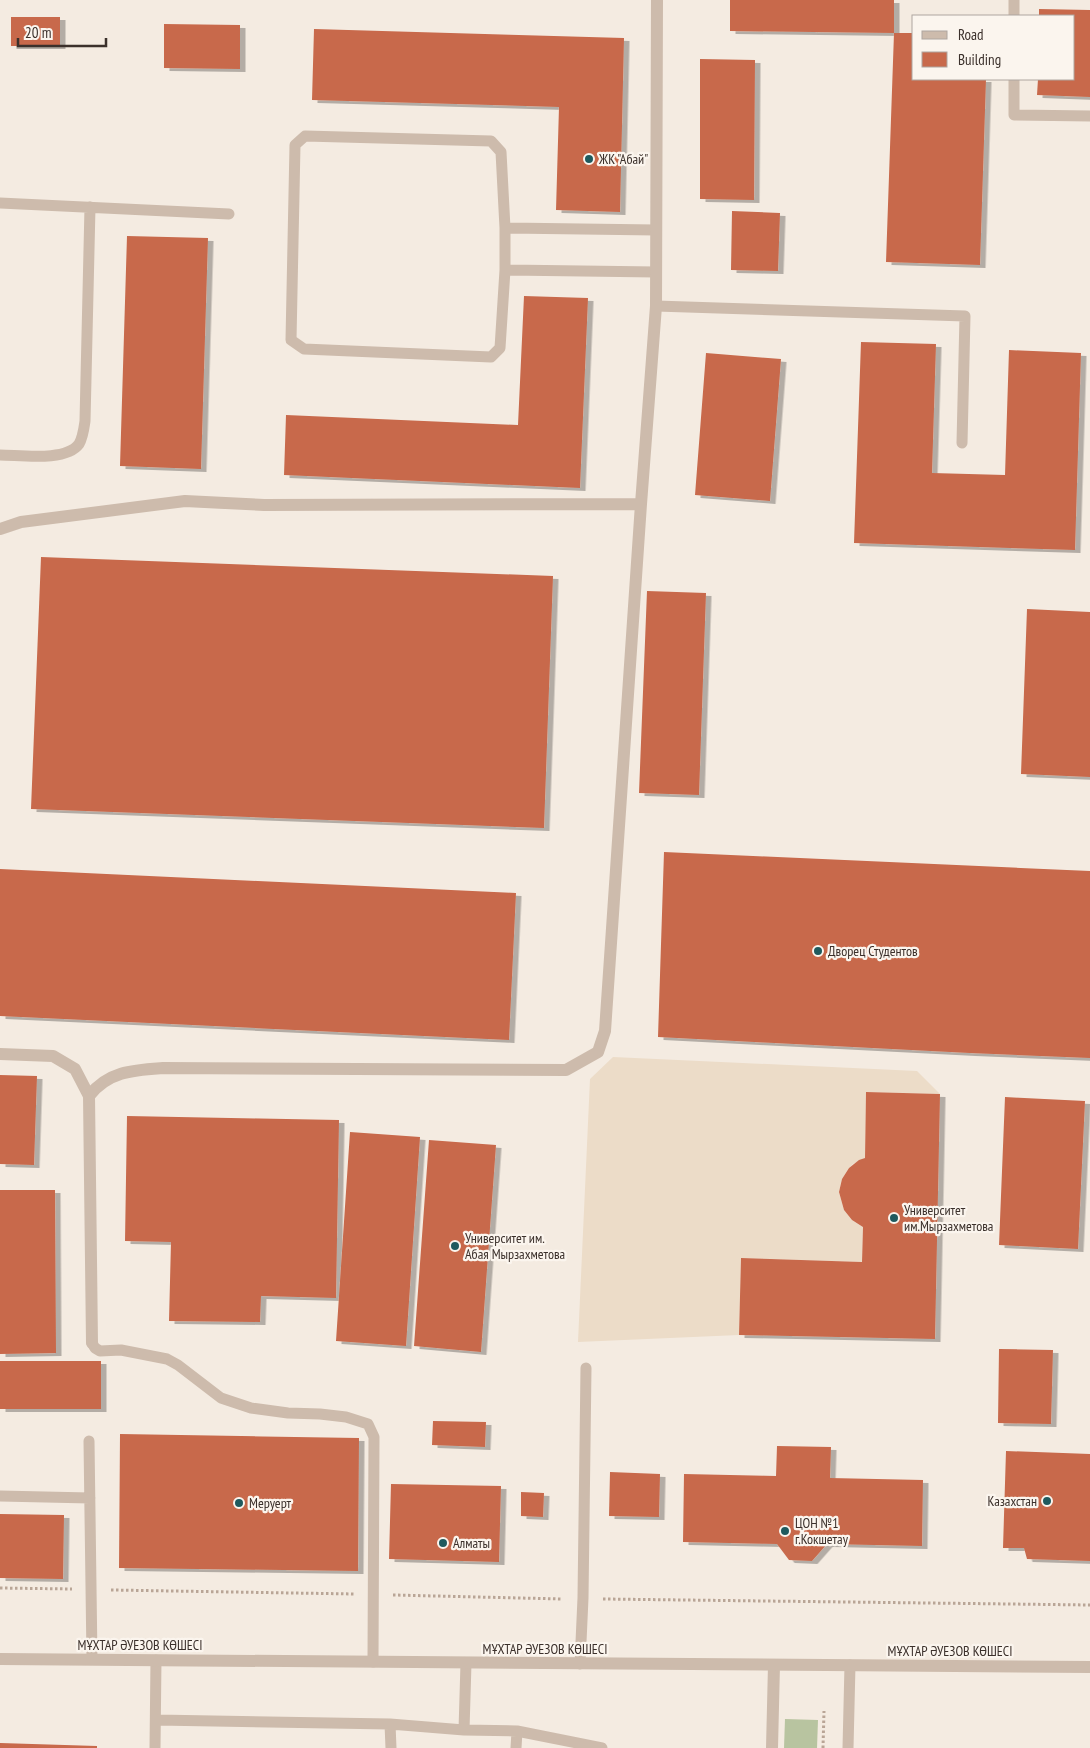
<svg xmlns="http://www.w3.org/2000/svg" width="1090" height="1748" font-family="'PT Sans Narrow',sans-serif">
<style>
.green{fill:#b8c4a0}
.plaza{fill:#ecdcc8}
.building{fill:#c8694b;filter:url(#shadow)}
.lines{fill:none;stroke-linecap:round;stroke-linejoin:round}
.path{stroke:#b9a596;stroke-width:3;stroke-dasharray:2.5 2.5;stroke-linecap:butt}
.service{stroke:#cdbbac;stroke-width:11}
.pedestrian{stroke:#cdbbac;stroke-width:12}
.minor{stroke:#cdbbac;stroke-width:12}
.tertiary{stroke:#cdbbac;stroke-width:12}
.poi-dot{fill:#1f5a5e;stroke:#fbf5ee;stroke-width:2}
.labels{text-anchor:middle;dominant-baseline:central;stroke-width:4.5;stroke-linejoin:round;paint-order:stroke}
.poi-label{font-size:14px;fill:#3b302b;stroke:#fbf5ee;text-anchor:start}
.street-label{font-size:14px;fill:#3b302b;stroke:#fbf5ee}
</style>
<defs>
<filter id="shadow"><feDropShadow dx="5.5" dy="3" stdDeviation="0" flood-color="#0004"/></filter>
</defs>
<rect width="100%" height="100%" fill="#f4ebe1"/>
<path class="green" d="M785,1719l33,1 -1,28h-33z"/>
<path class="plaza" d="M613,1057l304,14 23,23 -74,-2 -1,66 -12,6 -4,4 -7,11 -3,13 5,18 8,10 11,7 -1,35 -121,-4 -2,77 -161,7 12,-263z"/>
<path class="building" d="M730,0h164v33l-164,-2z
M1039,9l51,1v87l-53,-2 1,-16h36v-63h-35z
M11,17h49v29h-49z
M164,24l76,1v44l-76,-1z
M314,29l310,9 -4,174 -64,-2 3,-103 -247,-7z
M894,33h20v46h72l-6,186 -94,-3z
M700,59l55,1 -1,140 -54,-1z
M732,211l48,2 -2,58 -47,-1z
M127,236l81,2 -7,231 -81,-3z
M524,296l64,2 -8,190 -296,-13 2,-60 232,10z
M861,342l75,2 -4,129 73,2 4,-125 72,3 -6,197 -221,-7z
M706,353l75,6 -11,142 -75,-6z
M41,557l512,19 -9,252 -513,-19z
M647,591l59,2 -7,202 -60,-2z
M1027,609l63,3v165l-69,-3z
M664,852l426,19v187l-120,-5 -312,-16z
M0,869l516,24 -7,147 -509,-24z
M0,1075l37,1 -3,89 -34,-1z
M866,1092l74,2 -5,245 -196,-4 2,-77 121,4 1,-35 -11,-7 -8,-10 -5,-18 3,-13 7,-11 10,-8 6,-2z
M1005,1097l80,4 -7,148 -79,-4z
M127,1116l212,4 -3,178 -75,-2 -1,26 -91,-1 2,-79 -46,-1z
M350,1132l70,5 -14,209 -70,-5z
M429,1140l67,5 -15,207 -67,-6z
M0,1190h55l1,163 -56,1z
M999,1349l54,1 -2,74 -53,-1z
M0,1361h101v48h-101z
M433,1421l53,1 -1,25 -53,-2z
M120,1434l239,4 -1,133 -239,-3z
M777,1446l54,1 -1,31 93,2 -1,66 -95,-2 -15,17 -23,-1 -12,-16 -94,-2 1,-68 92,2z
M1006,1451l84,3v107l-63,-2 -3,-11h-21z
M610,1472l50,2 -1,43 -50,-1z
M391,1484l110,2 -2,76 -110,-3z
M521,1492l23,1 -1,24 -22,-1z
M0,1514l64,1 -1,64 -63,-1z
M0,1743l97,3v2h-97z"/>
<g class="lines">
<path class="path" d="M0,1588l72,1
M111,1590l243,4
M393,1595l169,4
M603,1599l487,6
M823,1748l1,-37"/>
<path class="service" d="M1014,0v16
M1014,79v36l76,1
M0,203l229,11
M505,228l151,2
M505,270l-5,78 -9,9 -187,-8 -13,-9 4,-195 10,-9 186,5 10,11 4,76v42l151,2
M656,306l309,10 -3,127
M0,455c20,0 66,7 79,-11 4,-7 5,-16 6,-23l5,-214
M92,1343l3,5 5,3 21,-1 46,9 11,6 43,33 30,10 37,5 32,1 26,3 22,7 6,13 -1,225
M89,1441l3,218
M0,1496l90,2
M580,1664l3,-66 3,-230
M157,1720l233,4 74,6 53,1 85,17
M390,1724l1,24
M464,1730l2,-67
M155,1748l1,-88
M516,1748l1,-17
M848,1748l2,-83"/>
<path class="pedestrian" d="M772,1748l2,-83"/>
<path class="minor" d="M0,529l21,-7 164,-21 79,4 377,-1
M0,1054l53,2 22,13 14,27
M92,1343l-3,-247c19,-25 45,-26 74,-28l403,2 32,-18 7,-21 36,-527 15,-198 1,-306"/>
<path class="tertiary" d="M0,1659l1090,8"/>
</g>
<g class="poi-dot">
<circle cx="589" cy="159" r="5"/>
<circle cx="818" cy="951" r="5"/>
<circle cx="894" cy="1218" r="5"/>
<circle cx="455" cy="1246" r="5"/>
<circle cx="1047" cy="1501" r="5"/>
<circle cx="239" cy="1503" r="5"/>
<circle cx="785" cy="1531" r="5"/>
<circle cx="443" cy="1543" r="5"/>
</g>
<g class="labels">
<g class="poi-label">
<text x="599" y="159">ЖК "Абай"</text>
<text x="828" y="951">Дворец Студентов</text>
<text x="904" y="1210">Университет<tspan x="904" dy="16">им.Мырзахметова</tspan></text>
<text x="465" y="1238">Университет им.<tspan x="465" dy="16">Абая Мырзахметова</tspan></text>
<text x="1037" y="1501" text-anchor="end">Казахстан</text>
<text x="249" y="1503">Меруерт</text>
<text x="795" y="1523">ЦОН №1<tspan x="795" dy="16">г.Кокшетау</tspan></text>
<text x="453" y="1543">Алматы</text>
</g>
<g class="street-label">
<text x="140" y="1645">МҰХТАР ӘУЕЗОВ КӨШЕСІ</text>
<text x="545" y="1649">МҰХТАР ӘУЕЗОВ КӨШЕСІ</text>
<text x="950" y="1651">МҰХТАР ӘУЕЗОВ КӨШЕСІ</text>
</g>
</g>
<rect x="912" y="15" width="162" height="65" fill="#fbf5ee" stroke="#aea6a0"/>
<rect x="922" y="31" width="25" height="8" fill="#cdbbac" stroke="#aea6a0"/>
<text x="958" y="40" font-size="15" fill="#3b302b">Road</text>
<rect x="922" y="52" width="25" height="15" fill="#c8694b" stroke="#aea6a0"/>
<text x="958" y="65" font-size="15" fill="#3b302b">Building</text>
<path d="M18 38v8h88v-8" fill="none" stroke="#3b302b" stroke-width="2.5"/>
<text x="25" y="38" font-size="15" fill="#3b302b" stroke="#fbf5ee" stroke-width="4" paint-order="stroke">20 m</text>
</svg>
